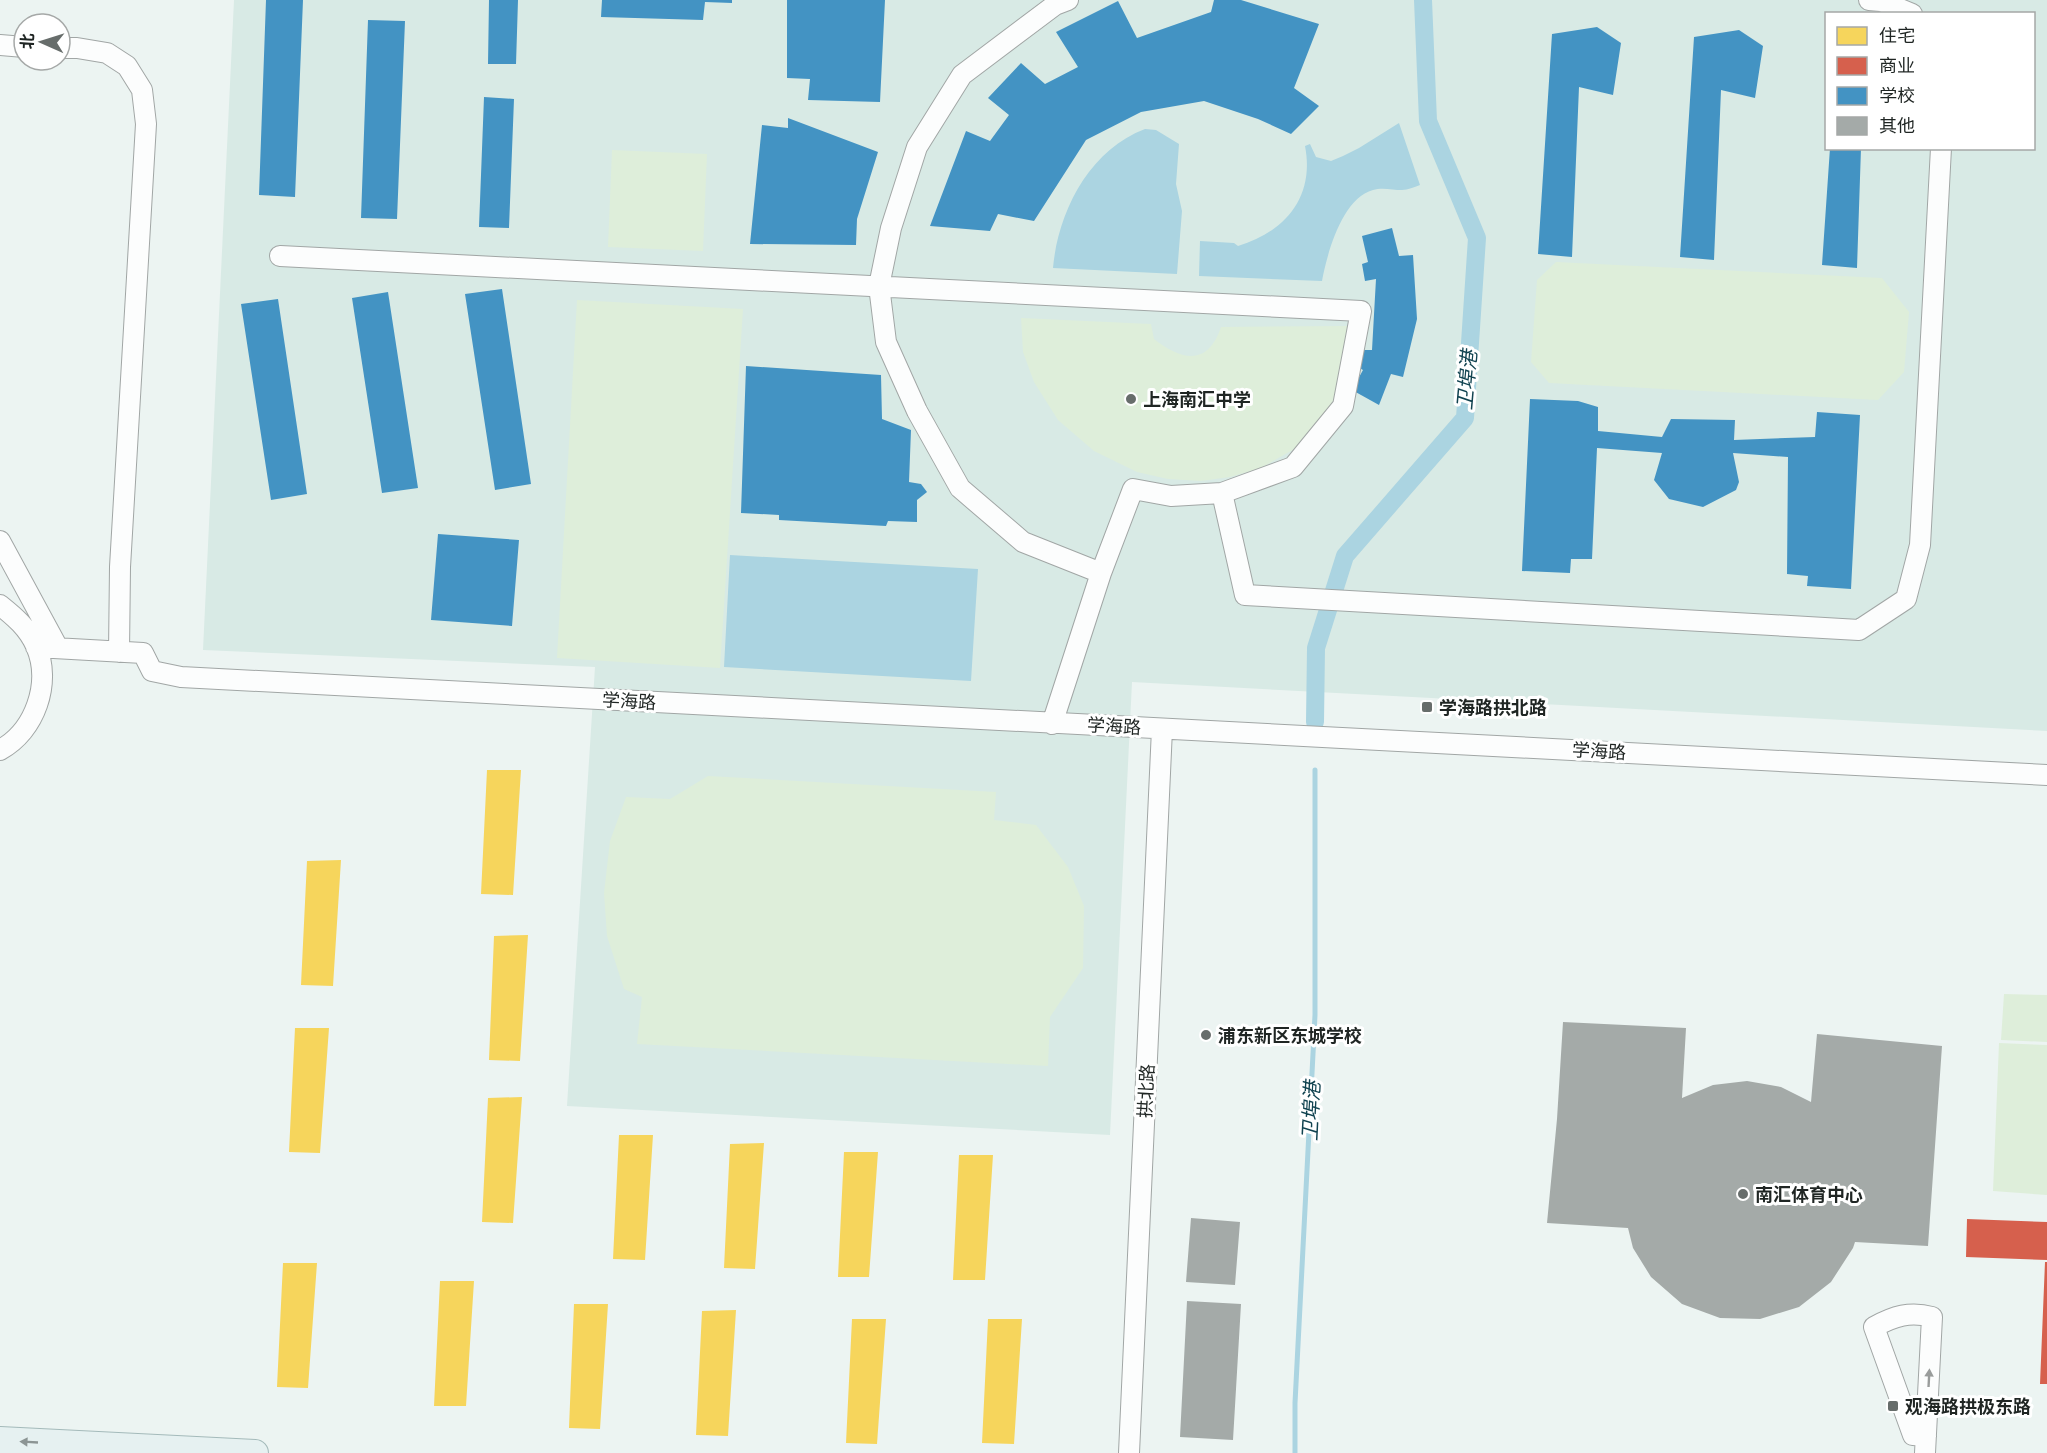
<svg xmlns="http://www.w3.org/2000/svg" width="2047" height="1453" font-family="Inter,'Noto Sans SC',sans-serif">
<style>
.built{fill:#d8eae5;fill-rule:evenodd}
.green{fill:#deeeda}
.water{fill:#abd4e1}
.homes{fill:#f6d55c}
.shops{fill:#d6604d}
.schools{fill:#4393c3}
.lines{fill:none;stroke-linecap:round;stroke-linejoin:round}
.stream{stroke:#abd4e1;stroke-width:5}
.canal{stroke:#abd4e1;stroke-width:18}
.building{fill:#a4aaa8}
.minor-casing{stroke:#a1a6a5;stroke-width:22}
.major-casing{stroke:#a4baba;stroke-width:28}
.minor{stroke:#fcfdfd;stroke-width:20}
.major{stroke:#e6f1f1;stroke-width:26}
.oneway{fill:#999c9b}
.oneway2{fill:#8c9594}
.poi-dot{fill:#676d6b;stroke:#fff;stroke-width:2}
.labels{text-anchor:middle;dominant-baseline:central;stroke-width:6;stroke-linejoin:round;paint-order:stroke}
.poi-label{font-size:18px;font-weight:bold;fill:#1f2523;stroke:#fff;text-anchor:start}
.street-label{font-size:18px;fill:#1f2523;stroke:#fff}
.water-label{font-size:20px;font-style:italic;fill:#114350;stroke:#fff}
</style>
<rect width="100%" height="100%" fill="#ecf4f2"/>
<path class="built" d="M234,0h1813v731l-915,-49 -22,453 -543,-29 28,-439 -392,-17zM1826,14h208v134h-208z"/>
<path class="green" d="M612,150l95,4 -4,97 -95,-4z
M1556,262l326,16 27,34 -5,60 -26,28 -329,-17 -18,-21 6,-82z
M577,300l166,9 -23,359 -163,-10z
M1021,318l130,6 3,15c28,22 54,27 67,-12l130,-1 -15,75 -40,47 -35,20 -31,9 -29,4 -33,-2 -31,-7 -43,-21 -36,-31 -24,-38 -11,-30z
M708,776l288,16 -2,28 42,5 32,42 16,39 -1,62 -33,49 -2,49 -411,-22 5,-47 -18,-8 -17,-53 -3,-43 6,-52 16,-44 44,2z
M2004,994l43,1v47l-46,-2z
M1999,1043l48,2v150l-54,-4z"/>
<path class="water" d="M1399,123l21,62c-6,2 -12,5 -18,5 -9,0 -20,-3 -29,0 -31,8 -46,64 -51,91l-123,-5 1,-35 34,2 4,3c47,-14 77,-49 67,-100l5,-2 6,13 15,4 12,-5 16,-8z
M1145,129l11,1 23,14 -3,40 6,27 -5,63 -124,-6c5,-56 36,-118 92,-139z
M730,555l248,14 -7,112 -247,-14z"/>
<path class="homes" d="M487,770h34l-8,125 -32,-1z
M341,860l-8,126 -32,-1 6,-124z
M528,935l-8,126 -31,-1 5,-124z
M295,1028h34l-9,125 -31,-1z
M522,1097l-9,126 -31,-1 6,-124z
M619,1135h34l-8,125 -32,-1z
M764,1143l-9,126 -31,-1 6,-124z
M844,1152h34l-9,125h-31z
M959,1155h34l-8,125h-32z
M283,1263h34l-9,125 -31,-1z
M440,1281h34l-8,125h-32z
M574,1304h34l-8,125 -31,-1z
M736,1310l-8,126 -32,-1 6,-124z
M852,1319h34l-9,125 -31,-1z
M988,1319h34l-8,125 -32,-1z"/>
<path class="shops" d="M1967,1219l80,3v38l-81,-3z
M2045,1262h2v122h-7z"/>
<path class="schools" d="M266,0h37l-8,197 -36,-2z
M489,0h29l-2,64h-28z
M602,0h130v3l-27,-1 -2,18 -102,-3z
M787,0h98l-5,102 -72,-2 2,-21 -23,-1z
M1214,0h27l78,24 -25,64 25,18 -28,28 -33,-15 -54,-18 -63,11 -55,28 -52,81 -36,-7 -8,17 -60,-5 36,-95 24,10 19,-26 -21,-17 33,-35 24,21 33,-17 -22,-35 62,-31 19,37 74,-26z
M368,20l37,1 -8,198 -36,-1z
M1597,27l24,16 -8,52 -34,-8 -7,170 -34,-3 14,-220z
M1739,30l24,16 -8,52 -34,-8 -7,170 -34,-3 14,-220z
M484,97l30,2 -5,129 -30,-1z
M788,118l90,34 -21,67 -1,26 -106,-1 12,-119 26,3z
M1830,148h31l-4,120 -35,-3z
M1392,228l7,28 14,-1 4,64 -14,58 -12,-3 -12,31 -27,-15 11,-20 -5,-3 5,-17h9l4,-71 -11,2 -3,-17 6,-2 -6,-26z
M502,289l29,195 -36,6 -30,-196z
M388,292l30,196 -36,5 -30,-195z
M278,299l29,195 -36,6 -30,-196z
M746,366l135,9 1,44 29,11 -2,52 12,2 6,8 -10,8v22l-29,-1 -2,5 -107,-6v-5l-38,-2z
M1530,399l48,2 20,6v24l64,6 9,-18 64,1 -1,20 81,-3 2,-25 43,3 -9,174 -44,-3 1,-10 -21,-2 1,-117 -55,-4 6,29 -3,8 -33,17 -34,-8 -15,-19 8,-27 -65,-5 -5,111h-21l-1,14 -48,-2z
M438,534l81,6 -7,86 -81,-6z"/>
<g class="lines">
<path class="stream" d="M1295,1453v-50l20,-388v-245"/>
<path class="canal" d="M1315,722l1,-74 29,-92 120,-138 12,-180 -49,-117 -5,-121"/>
</g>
<path class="building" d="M1563,1022l123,6 -4,70 31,-13 34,-4 34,6 30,15 6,-68 125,12 -14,200 -73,-4 -2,6 -22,34 -32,25 -39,12 -40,-1 -38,-14 -31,-27 -18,-29 -5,-20 -81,-5 10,-104z
M1191,1218l49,4 -5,63 -49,-3z
M1187,1301l54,3 -8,136 -53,-3z"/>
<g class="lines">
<defs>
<path id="minor" d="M1068,0l-13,5 -93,70 -45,72 -26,81 -12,58 7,56 31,69 43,77 63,54 78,31
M1869,0l12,1 31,13
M0,45l24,2
M60,48h17l30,5 20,13 15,24 4,34 -26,443 -1,85
M280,256l1081,55 -18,95 -50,61 -71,26 -51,3 -38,-7 -32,84 -49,151
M1222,493l23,102 614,35 47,-31 14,-54 21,-397
M0,541l58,107
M0,605c15,12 28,23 36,41 16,37 -1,85 -36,104
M36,647l107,6 9,18 29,6 1866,98
M1129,1453l33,-724
M1925,1453l7,-136c-22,-6 -38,-1 -58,10l39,108 13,1"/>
<path id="major" d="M0,1440l255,13"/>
</defs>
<use href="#minor" class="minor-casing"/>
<use href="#major" class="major-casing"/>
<use href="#minor" class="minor"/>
<use href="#major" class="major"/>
</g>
<defs><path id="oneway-solid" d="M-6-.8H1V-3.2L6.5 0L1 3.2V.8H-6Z" transform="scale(1.5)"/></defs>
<use class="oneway" href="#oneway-solid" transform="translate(1929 1378) rotate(-87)"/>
<use class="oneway2" href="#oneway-solid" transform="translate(29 1442) rotate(-177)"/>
<g class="poi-dot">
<circle cx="1131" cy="399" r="6"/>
<rect x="1421" y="701" width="12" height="12" rx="3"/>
<circle cx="1206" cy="1035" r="6"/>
<circle cx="1743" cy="1194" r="6"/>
<rect x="1887" y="1400" width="12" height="12" rx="3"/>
</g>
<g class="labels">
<g class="poi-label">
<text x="1143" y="399">上海南汇中学</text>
<text x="1439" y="707">学海路拱北路</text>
<text x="1218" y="1035">浦东新区东城学校</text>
<text x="1755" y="1194">南汇体育中心</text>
<text x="1905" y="1406">观海路拱极东路</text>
</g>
<g class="street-label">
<text transform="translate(629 701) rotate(3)">学海路</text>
<text transform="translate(1114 726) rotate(3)">学海路</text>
<text transform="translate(1599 751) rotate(3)">学海路</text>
<text transform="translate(1146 1091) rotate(-87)">拱北路</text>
</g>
<g class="water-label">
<text transform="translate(1467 380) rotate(-85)">卫埠港</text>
<text transform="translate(1311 1111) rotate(-87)">卫埠港</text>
</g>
</g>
<rect x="1825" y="12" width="210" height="138" fill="#ffffff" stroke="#a5a8a7" stroke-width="1.5"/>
<rect x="1837" y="27" width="30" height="18" fill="#f6d55c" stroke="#a5a8a7" stroke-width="1.5"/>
<text x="1879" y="42" font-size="18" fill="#1f2523">住宅</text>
<rect x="1837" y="57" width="30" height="18" fill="#d6604d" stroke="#a5a8a7" stroke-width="1.5"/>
<text x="1879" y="72" font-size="18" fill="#1f2523">商业</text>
<rect x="1837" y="87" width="30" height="18" fill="#4393c3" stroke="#a5a8a7" stroke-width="1.5"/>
<text x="1879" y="102" font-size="18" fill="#1f2523">学校</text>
<rect x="1837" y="117" width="30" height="18" fill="#a4aaa8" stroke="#a5a8a7" stroke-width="1.5"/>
<text x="1879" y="132" font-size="18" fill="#1f2523">其他</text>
<g transform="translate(42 42) rotate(273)"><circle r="28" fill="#ffffff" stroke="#a5a8a7" stroke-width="1.5"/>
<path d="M0-4.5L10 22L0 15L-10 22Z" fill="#676d6b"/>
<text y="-9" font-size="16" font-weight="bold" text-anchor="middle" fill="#1f2523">北</text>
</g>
</svg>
